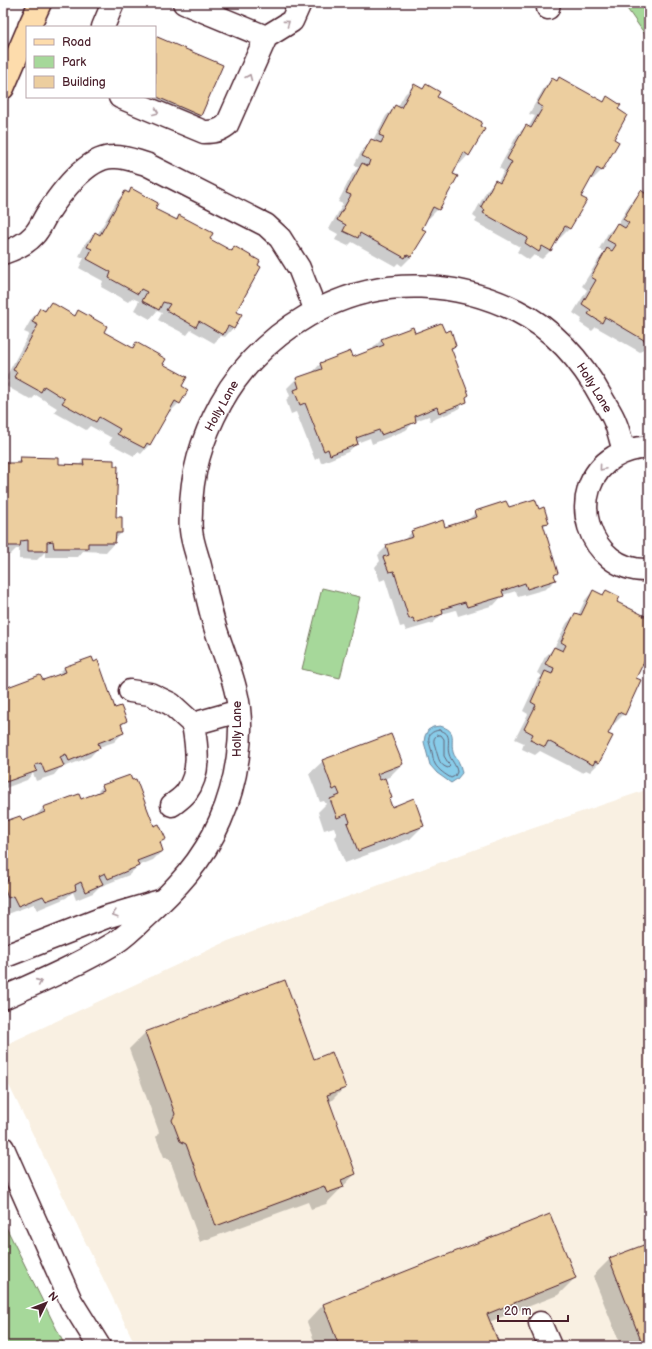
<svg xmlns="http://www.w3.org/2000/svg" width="652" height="1349" font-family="'Balsamiq Sans',sans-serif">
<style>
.built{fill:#f9f0e2}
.green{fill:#a6d89a;stroke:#787c62}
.water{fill:#88cce9;stroke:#6f879d}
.shadow{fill:#0003}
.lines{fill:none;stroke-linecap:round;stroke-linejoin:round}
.shore{stroke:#636477;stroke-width:1}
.building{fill:#ecce9f;stroke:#4a1f2b}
.minor-casing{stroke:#4a1f2b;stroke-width:25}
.major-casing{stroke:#4a1f2b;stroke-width:25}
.minor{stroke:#fff;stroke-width:22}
.major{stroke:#fddcac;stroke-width:22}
.oneway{stroke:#ae9aa0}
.labels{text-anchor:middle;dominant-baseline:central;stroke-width:3;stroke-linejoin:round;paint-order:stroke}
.street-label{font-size:12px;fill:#4a1f2b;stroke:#fff}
</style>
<rect width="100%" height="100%" fill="#fff"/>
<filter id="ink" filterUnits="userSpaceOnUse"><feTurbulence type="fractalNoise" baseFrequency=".025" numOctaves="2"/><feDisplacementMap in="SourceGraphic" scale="8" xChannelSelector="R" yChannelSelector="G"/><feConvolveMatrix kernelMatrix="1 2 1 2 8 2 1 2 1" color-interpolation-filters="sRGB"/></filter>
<g filter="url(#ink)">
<path class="built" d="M649,789v557h-512l-3,-4 -131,-269v-27l225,-105 297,-110z"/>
<path class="green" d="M623,3h26v37z
M322,588l38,9 -20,81 -38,-9z
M3,1221l62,125h-62z"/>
<path class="water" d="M440,726c18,5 10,13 13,26 1,5 5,7 6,11 2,3 2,7 3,10l-5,6 -6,4 -14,-10 -7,-8 -6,-23 1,-6 3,-6 5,-3z"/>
<path class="shadow" d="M155,37l45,79 -13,13 -66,-32h34z
M559,78l44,24 4,-4 10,12 -5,29 -10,31 -9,9 -2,-1 -11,19 6,4 -17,28 -9,9 -2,-2 -7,14 -9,9 -8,-4 -5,5 -12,-8 3,-5 -45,-25 2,-3 -4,-3 14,-26 8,-9 2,2 7,-12 -5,-3 18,-33 9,-9 2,2 7,-12 -6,-2 15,-26 9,-9 3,2z
M414,85l8,4 4,-3 10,12 32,57 -8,9 -3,-2 -19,47 -9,9 -2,-1 -16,40 -9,9 -4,-3 -3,3 -43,-24 -4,4 -13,-6 3,-6 -9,-5 14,-25 -5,-2 15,-29 6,-6 -5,-2 9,-16 10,-9 13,-24 9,-9 2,1 8,-14z
M649,183v165l-3,3 -3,-2 -3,3 -44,-25 -4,4 -12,-8 2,-4 -9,-6 14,-23 -5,-4 17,-27 6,-7 -6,-3 9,-16 9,-8 15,-24 9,-9 2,1z
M132,189l21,20 22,11 4,-4 30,23 21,12 4,-4 1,65 -2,16 -8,9 -4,-1 -7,7 -23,-13 -4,5 -29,-15 4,-7 -5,-2 -7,8 -16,-9 5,-9 -7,-3 -4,4 -27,-15 2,-6 -24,-13 5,-10 -5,-2 7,-14 9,-9 2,2 20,-34 8,-9 2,1z
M51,303l23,13 5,-5 24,21 29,16 5,-5 25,21 19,23 -2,16 -9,9 -2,-1 -19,34 -8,9 -3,-2 -4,4 -25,-13 3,-5 -22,-12 -4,4 -32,-18 3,-4 -21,-13 -5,5 -25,-14 3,-5 -4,-2 24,-45 -5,-2 8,-14 9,-8 2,1z
M444,333l11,13 -4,4 15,51 -9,9 -27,11 -1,-5 -14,5 -9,9 -34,14 -2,-6 -13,5 -9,9 -27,11 -2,-6 -4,3 -19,-48 -5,2 -5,-14 4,-4 -3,-8 9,-9 16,-6 8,-9 32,-6 22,-8 -1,-2 9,-9 33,-5z
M21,458l37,7 20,1 6,-6 31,58 6,15 -6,7 -1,3 -8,9 -23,-1 -5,6h-33v-5l-8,8 -18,-1v-10h-3l-6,6h-7v-91h12z
M508,508l30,2 10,12 -5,5 14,46 -3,4 1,3 -9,9 -28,8 -2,-6 -13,4 -9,10 -36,11 -2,-6 -14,4 -9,9 -27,8 -2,-5 -4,1 -15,-48 -5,2 -5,-14 5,-6 -2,-6 9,-9 16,-5 9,-9 33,-4 22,-7 9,-9z
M593,591l9,4 4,-4 10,11 33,17v42l-6,6 -2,-1 -6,13 -11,35 -9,9 -2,-1 -6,13 5,2 -13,26 -9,9 -4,-2 -3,3 -43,-22 -5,4 -13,-6 2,-6 -9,-4 13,-25 -5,-3 14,-30 5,-5 -5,-3 8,-16 9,-9 13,-25 9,-9 2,1 7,-15z
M91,658l24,52 11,11 -5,5 2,7 -9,9 -15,5 -9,10 -31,12 -5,6 -18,6 -3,-8 -6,7 -24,9v-98l2,-2 35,-13 2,6 13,-5 9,-9z
M323,761l79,3 -13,13 -5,2 7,19 -2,2 2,8 32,18 -13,13 -65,24 -10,-26 2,-2 -3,-8 -10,3 -6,-18 8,-8 -2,-3 -4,1 -11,-28z
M103,786l50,42 12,11 -5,5 2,7 -9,9 -15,6 -9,9 -30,12 -6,6 -17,7 -3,-8 -7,6 -29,12 -3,-6 -26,10 -4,-10 -1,1v-82h19l13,-6 8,-9 38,-8 13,-5z
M284,982l29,78 31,28 -15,15 26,71 -29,30 -15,5 -3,-7 -108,40 -30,-82 -6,-3 -8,-20 3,-5 -30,-83 16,-16z
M550,1215l25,63 -17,17 -69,27 10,24h-183l-9,-24 16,-17z
M649,1244v102h-28l-28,-70 17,-17z"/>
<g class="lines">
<path class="shore" d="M439,730c15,3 7,14 10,24 2,7 7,10 8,18l-2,4 -4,2c-5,-3 -13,-8 -16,-14 -2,-3 -2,-8 -3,-12 -3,-11 -8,-19 7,-22z
M437,735h4l3,4v17l6,10 -2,2c-9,-3 -9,-9 -12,-18 -1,-6 -5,-10 1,-15z"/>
</g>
<path class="building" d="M155,36l68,29 -22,51 -46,-20z
M559,77l45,25 3,-6 14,9 -3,4 9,6 -13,24 5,3 -17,29 -5,-3 -16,29 6,3 -17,29 -5,-3 -14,25 -9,-5 -3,6 -14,-9 3,-5 -45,-25 2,-3 -4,-3 14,-27 5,3 12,-21 -5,-3 19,-34 5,3 12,-21 -6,-3 15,-26 5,3z
M414,84l9,5 3,-5 14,8 -3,5 45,25 -2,4 5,3 -16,27 -5,-4 -11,22 5,2 -19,34 -6,-3 -11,22 5,2 -16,26 -4,-2 -2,3 -45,-25 -2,5 -15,-7 3,-6 -9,-5 14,-25 -5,-2 16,-30 6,3 2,-6 -8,-4 9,-17 10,4 3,-6 -5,-2 16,-30 6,3z
M131,188l27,15 -3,6 22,11 2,-5 34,18 -3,6 22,12 2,-5 26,15 -2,4 3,2 -25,45 6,2 -8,15 -6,-3 -5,9 -24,-14 -3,6 -30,-17 4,-6 -7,-2 -4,8 -17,-9 5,-9 -6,-3 -3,5 -29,-16 2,-6 -24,-13 5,-10 -5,-2 8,-15 5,3 25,-44 4,2z
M649,188v155l-44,-26 -3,6 -14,-9 3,-4 -9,-6 14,-24 -5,-3 16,-29 5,3 4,-6 -9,-5 10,-17 8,5 4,-5 -6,-4 18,-29 5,4z
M51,302l24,14 3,-6 29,16 -3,6 29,16 3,-6 30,17 -3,5 24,13 -5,9 6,4 -8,14 -5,-3 -25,44 -3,-2 -3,5 -27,-14 3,-5 -21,-12 -3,5 -34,-19 3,-4 -21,-13 -3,6 -27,-15 3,-5 -4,-2 25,-45 -6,-3 8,-14 5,3z
M441,323l4,9 6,-2 5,16 -5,2 18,47 -3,2 1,5 -28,11 -2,-6 -22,9 1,6 -35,13 -2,-5 -23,8 2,6 -28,11 -2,-6 -4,2 -19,-48 -5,2 -6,-15 5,-2 -3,-10 26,-9 -2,-6 31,-12 2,6 31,-12 -3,-6 32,-12 2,6z
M20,457l39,1v6l25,1 -1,-6 31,1v6h4l-2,51h6v16h-6l-1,10h-27v5h-34l-1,-7 -6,1v9h-19v-11l-7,1 -1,5h-17v-83h18z
M535,499l4,10 5,-2 5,16 -6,1 15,49 -4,2 2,5 -29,9 -2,-6 -23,8 2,5 -37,11 -2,-5 -23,7 1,5 -28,9 -2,-5 -4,1 -15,-48 -5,1 -6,-15 6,-2 -3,-10 27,-8 -2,-6 32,-11 2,7 32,-10 -2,-6 31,-10 3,6z
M593,590l10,5 3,-5 14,7 -3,5 32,16v39l-2,-1 -11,22 5,2 -16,35 -6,-3 -11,22 5,2 -14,27 -4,-2 -2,4 -45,-24 -3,6 -15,-7 3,-6 -9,-5 12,-24 -5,-3 14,-31 7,3 2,-6 -9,-4 9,-17 9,4 3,-6 -5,-3 14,-29 6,2z
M92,657l2,5 4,-2 17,48 6,-2 6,15 -6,3 3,9 -26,10 2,5 -31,13 -3,-7 -6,3 4,9 -19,7 -4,-10 -6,2 2,6 -31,11 -3,-5v-82l4,-2 -2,-5 35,-13 3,5 23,-8 -2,-5z
M391,734l12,30 -26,10 3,6 5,-2 7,20 -3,1 3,8 22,-9 10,28 -66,25 -11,-28 3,-1 -3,-8 -10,4 -7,-19 10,-4 -3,-7 -4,2 -11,-30z
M130,775l2,5 4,-1 18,47 5,-2 7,15 -6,3 3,9 -26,10 2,5 -31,13 -3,-6 -6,3 4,8 -18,8 -4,-10 -6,3 1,5 -30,11 -3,-5 -25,10 -5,-10 -5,2 -5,-13v-3l5,-1 -5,-13v-46l17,-6 3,5 22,-9 -2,-5 36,-13 2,5 23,-9 -2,-5z
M285,980l29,79 18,-7 14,36 -19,7 29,79 -15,6 3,7 -17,6 -3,-7 -108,40 -30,-82 -6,-3 -8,-21 3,-6 -30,-82z
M550,1214l26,64 -89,36 13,32h-161l-16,-42z
M649,1243v103h-6l-34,-88z"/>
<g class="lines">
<defs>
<path id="minor" d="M184,3l82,34
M548,8l1,-5
M103,27l10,-24
M120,97l84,35c10,0 15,-1 23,-7l39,-88 26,-16 8,-18
M3,253c12,-4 23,-9 31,-18 6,-6 9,-15 13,-21 13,-20 40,-57 66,-57 11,-1 22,4 33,7l120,61 14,13 19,30 17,43
M649,448c-12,-1 -24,3 -35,9 -52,32 -26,116 35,113
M130,691l20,3 21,10 22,20 46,-13
M172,805c5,-4 10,-7 14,-12 15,-20 11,-46 7,-69
M3,957l103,-40 54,-16
M3,998c38,-17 77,-34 112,-55 11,-7 20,-16 29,-25 31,-28 59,-57 76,-97 16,-36 26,-90 16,-129 -5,-22 -14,-43 -21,-65 -6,-20 -10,-41 -15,-61 -3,-12 -8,-24 -9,-36 -1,-6 0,-13 0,-19 0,-38 12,-75 30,-108 23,-42 60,-75 103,-96 62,-30 132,-26 193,4 38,19 66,52 86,89 4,7 9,14 12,22 4,9 6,20 9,29
M3,1148l68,153 28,45
M540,1323l10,23"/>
<path id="major" d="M29,27l11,-24
M3,88l24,-56"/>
</defs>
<use href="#minor" class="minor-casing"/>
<use href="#major" class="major-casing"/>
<use href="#minor" class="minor"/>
<use href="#major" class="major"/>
</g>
<defs><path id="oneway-chevron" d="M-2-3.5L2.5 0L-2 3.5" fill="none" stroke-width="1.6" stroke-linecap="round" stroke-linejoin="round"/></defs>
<g class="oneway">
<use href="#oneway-chevron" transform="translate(287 23) rotate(-36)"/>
<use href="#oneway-chevron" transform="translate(249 77) rotate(-67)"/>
<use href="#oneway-chevron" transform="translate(156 112) rotate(22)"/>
<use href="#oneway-chevron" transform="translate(602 468) rotate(130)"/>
<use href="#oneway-chevron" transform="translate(115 914) rotate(164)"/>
<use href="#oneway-chevron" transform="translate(39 982) rotate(-24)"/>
</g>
</g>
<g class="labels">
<g class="street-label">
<text transform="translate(594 388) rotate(58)">Holly Lane</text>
<text transform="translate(222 406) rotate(-61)">Holly Lane</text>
<text transform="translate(237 729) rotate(-90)">Holly Lane</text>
</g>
</g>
<rect width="652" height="1349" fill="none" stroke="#fff" stroke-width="16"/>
<rect x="8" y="8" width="636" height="1333" fill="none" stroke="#4a1f2b" stroke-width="1.5" filter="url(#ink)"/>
<rect x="26" y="26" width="130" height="72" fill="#ffffff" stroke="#b7a5aa"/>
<rect x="34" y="39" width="20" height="6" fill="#fddcac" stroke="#b7a5aa"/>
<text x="62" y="46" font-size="12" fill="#4a1f2b">Road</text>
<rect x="34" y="56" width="20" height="12" fill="#a6d89a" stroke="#b7a5aa"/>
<text x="62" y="66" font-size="12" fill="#4a1f2b">Park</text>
<rect x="34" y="76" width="20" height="12" fill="#ecce9f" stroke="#b7a5aa"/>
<text x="62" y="86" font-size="12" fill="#4a1f2b">Building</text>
<g transform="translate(46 1303) rotate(47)" stroke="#ffffff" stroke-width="3" paint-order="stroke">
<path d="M0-3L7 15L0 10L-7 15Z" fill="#4a1f2b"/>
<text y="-6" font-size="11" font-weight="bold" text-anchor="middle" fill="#4a1f2b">N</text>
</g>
<path d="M498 1315v6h70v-6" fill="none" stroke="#4a1f2b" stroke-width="2"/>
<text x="504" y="1315" font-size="12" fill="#4a1f2b" stroke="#ffffff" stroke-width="3" paint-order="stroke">20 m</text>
</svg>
